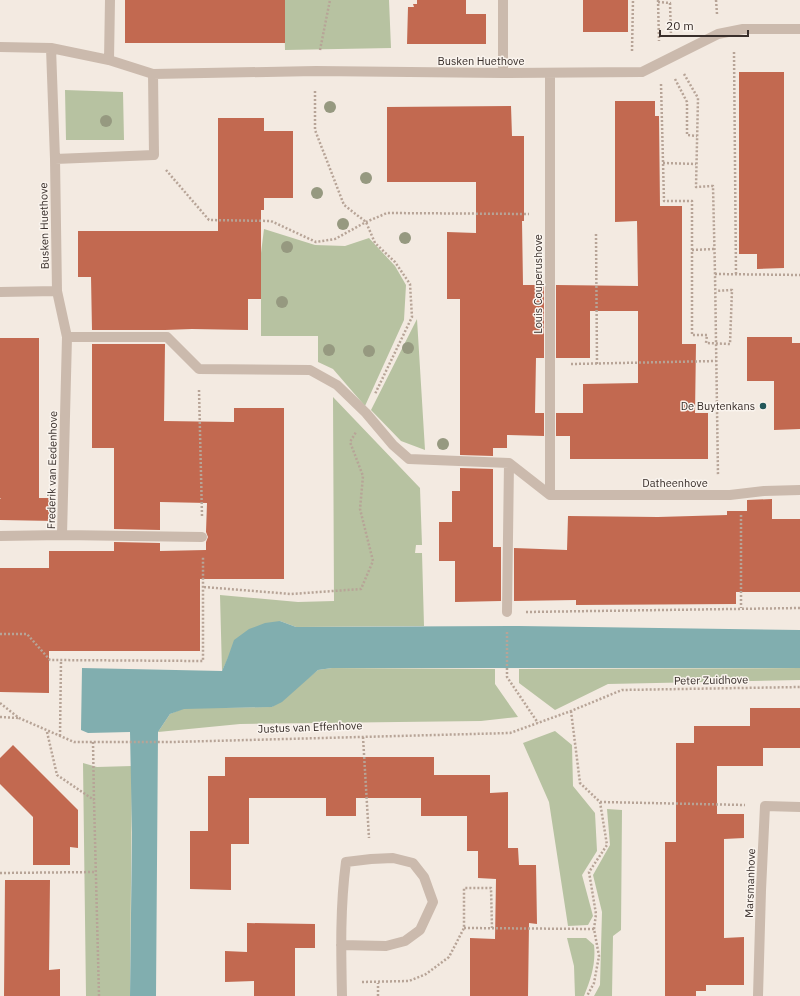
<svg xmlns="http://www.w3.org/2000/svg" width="800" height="996" font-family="'IBM Plex Sans',sans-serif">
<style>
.green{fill:#b7c2a1}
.water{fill:#81aeaf}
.building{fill:#c26950}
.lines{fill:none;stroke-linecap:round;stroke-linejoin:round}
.path{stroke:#b7a497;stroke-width:2.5;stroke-dasharray:2 2;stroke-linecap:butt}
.minor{stroke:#cbbaad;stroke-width:10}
.tree{fill:#969980}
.poi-dot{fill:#22575a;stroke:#faf4ee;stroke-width:1.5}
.labels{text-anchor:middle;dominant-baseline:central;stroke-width:3;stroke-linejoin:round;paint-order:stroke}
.street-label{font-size:11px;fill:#392f2b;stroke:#faf4ee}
.poi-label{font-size:11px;fill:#392f2b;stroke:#faf4ee;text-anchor:end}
</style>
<rect width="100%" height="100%" fill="#f3eae1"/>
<path class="green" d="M284,0h105l2,48 -106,2z
M65,90l58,2 1,48h-58z
M264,229l51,16 30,1 24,-8 26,28 11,19 -2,35 -39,86 -32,-37 -15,-7v-26h-57v-83z
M417,319l8,131 -24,-9 -30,-31z
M333,397l87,91 2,57h-6l-1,8h7l2,73 -128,1 -16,-6 -52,37 -6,13 -2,-76 78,7 36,-1z
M332,668l163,1v15l23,33 -37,4 -241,3 -82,8 12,-18 14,-6 88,-1 46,-37z
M800,668v12l-192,4 -53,26 -36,-27v-14z
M555,731l17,14 1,41 22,27 2,38 -15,24 11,41 -5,9 -20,1 -19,-124 -26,-59z
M83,763l14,4 35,-1 -2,230h-44z
M607,809l15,1 -1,120 -8,6 -1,60h-18l6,-11 2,-73 -9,-37 17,-30z
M567,938h19l8,7c2,18 -3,34 -10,51h-9l-1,-30z"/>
<path class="water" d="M280,621l16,6 223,-1 281,4v38h-468l-14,2 -36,32 -10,5 -88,2 -14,5 -12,18 -2,264h-26l2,-164 -2,-100 -42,1 -7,-3 1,-62 140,3 6,-14 6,-17 15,-11 16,-6z"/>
<path class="building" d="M125,0h160v43h-160z
M417,0h49v14h20v30h-79l1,-37h6l-1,-3h4z
M583,0h45v32h-45z
M739,72h45v196l-27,1v-15h-18z
M615,101h40v15h4l1,90h22v138h14l-1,69h13v46h-138v-23h-14v-23h27v-29l55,-1v-72h-48v47h-34v-73l82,1 -1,-65 -22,1z
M511,106l1,30h12v85h-2l1,64h21v73h-8l-1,55h9v23l-37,-1v13h-14v8l-33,-1v-156h-13v-67l29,1v-51h-89v-75z
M218,118h46v13h29v67h-29v12h-3v89h-13v31l-56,-1 -27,1h-73l-1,-53h-13v-46h140z
M747,337h45v6h8v86l-26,1v-49h-27z
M0,338h39v160h16v23l-55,-1v-21h1l-1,-1z
M92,344h73l-1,77 70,1v-14h50v171h-84v72h-151v42l-49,-1v-124h49v-17h65v-9l46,1v8l46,-1v-8l2,-5 -2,-5 1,-29 -47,-1v28l-46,-1v-81h-22z
M460,468l33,1v78h8v54l-46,1v-41h-16v-39h13v-31h8z
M772,499v20h28v73h-64v12l-160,1v-5l-62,1v-53l53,2 1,-34 90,1 69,-2v-4h20v-11z
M750,708h50v40h-37v18h-46v48h27v24l-20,1v99l20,-1v48h-38v6h-10v5h-31v-154h11v-99h18v-17h56z
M13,745l65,65v38l-8,-1v18h-37v-48l-33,-33v-26z
M225,757h209v18h56v18l18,-1v56h10l1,17h17l1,59 -8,-1 -1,73h-58v-58l25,1 1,-60 -18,-1v-27h-11v-35h-46v-18h-65v18h-30v-18h-77v46h-18v46l-41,-1v-58h18v-55h17z
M5,880h45l-1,90 11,-1v27h-56z
M247,923l68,1v24h-20v48h-41v-15l-29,1v-31l22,1z"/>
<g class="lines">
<path class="path" d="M658,0l1,41
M716,0l1,14
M658,2l12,1 1,33
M320,50l10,-50
M632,51l1,-51
M734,52l2,223
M684,74l14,24 -2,89 17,-1 2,88 3,202
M675,79l12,23v33l10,1
M661,84l3,117h28v134h15l-1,8 24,1 2,-54 -16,1
M315,91v39l29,75 22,17 9,21 20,19 15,22 2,33 -37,77
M663,163l33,1
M166,170l43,50 62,1 45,21 19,-3 31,-17 21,-9 142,1
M596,234l1,130
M692,250l22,-1
M715,274l85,1
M571,364l145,-3
M199,390l3,126
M741,515v93
M204,587l87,7 70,-5 12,-28 -13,-52 3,-33 -13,-34 6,-10
M526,612l274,-4
M507,632v45l31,46
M0,634h27l23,26 153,1v-104
M0,703l19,15 55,24h99l337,-9 61,-22 51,-21 178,-3
M571,711l9,72 20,19 7,43 -18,27 7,42 -2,15 5,27 -5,27 -7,13
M0,717l19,1
M47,732l10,43 37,25
M60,736l1,-75
M363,737l6,101
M93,742l1,58 5,196
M600,802l145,3
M0,873l96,-1
M464,928l130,1
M362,982l47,-1 17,-7 23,-17 15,-29v-40h27l1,40
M378,996v-13"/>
<path class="minor" d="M503,0v73
M0,47l51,1 58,12 44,14 163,-3 187,2 139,-1 76,-38 25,-5h57
M51,48l4,111 2,132 10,46 -5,198
M109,60l1,-60
M55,159l99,-4 -1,-81
M0,292l57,-1
M67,337h100l32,32 111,1 27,15 29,28 27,32 16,14 100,4 41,32
M550,495v-422
M550,495h180l34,-4 36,-1
M0,536l62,-1 140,2
M507,612l2,-149
M341,945l45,1 19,-5 15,-11 13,-28 -9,-25 -11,-14 -20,-5 -22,1 -25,3c-6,45 -5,89 -4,134
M758,996l3,-106 4,-84 35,1"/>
</g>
<g class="tree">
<circle cx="330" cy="107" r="6"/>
<circle cx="106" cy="121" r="6"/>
<circle cx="366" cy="178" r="6"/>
<circle cx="317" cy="193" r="6"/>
<circle cx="343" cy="224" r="6"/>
<circle cx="405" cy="238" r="6"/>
<circle cx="287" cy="247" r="6"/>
<circle cx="282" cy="302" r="6"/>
<circle cx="408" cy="348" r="6"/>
<circle cx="329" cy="350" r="6"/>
<circle cx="369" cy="351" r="6"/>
<circle cx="443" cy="444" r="6"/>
</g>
<circle class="poi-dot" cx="763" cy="406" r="4"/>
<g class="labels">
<g class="street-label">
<text x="481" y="61">Busken Huethove</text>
<text transform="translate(44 226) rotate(-91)">Busken Huethove</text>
<text transform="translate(538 284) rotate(-90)">Louis Couperushove</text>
<text transform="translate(52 470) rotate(-89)">Frederik van Eedenhove</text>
<text x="675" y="483">Datheenhove</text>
<text transform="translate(711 680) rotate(-1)">Peter Zuidhove</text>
<text transform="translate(310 727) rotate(-2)">Justus van Effenhove</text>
<text transform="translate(750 883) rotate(-88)">Marsmanhove</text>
</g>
<g class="poi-label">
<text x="755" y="406">De Buytenkans</text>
</g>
</g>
<path d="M660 30v6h88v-6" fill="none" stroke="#392f2b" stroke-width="2"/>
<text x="666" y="30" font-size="12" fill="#392f2b" stroke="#faf4ee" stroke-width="3" paint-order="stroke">20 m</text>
</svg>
